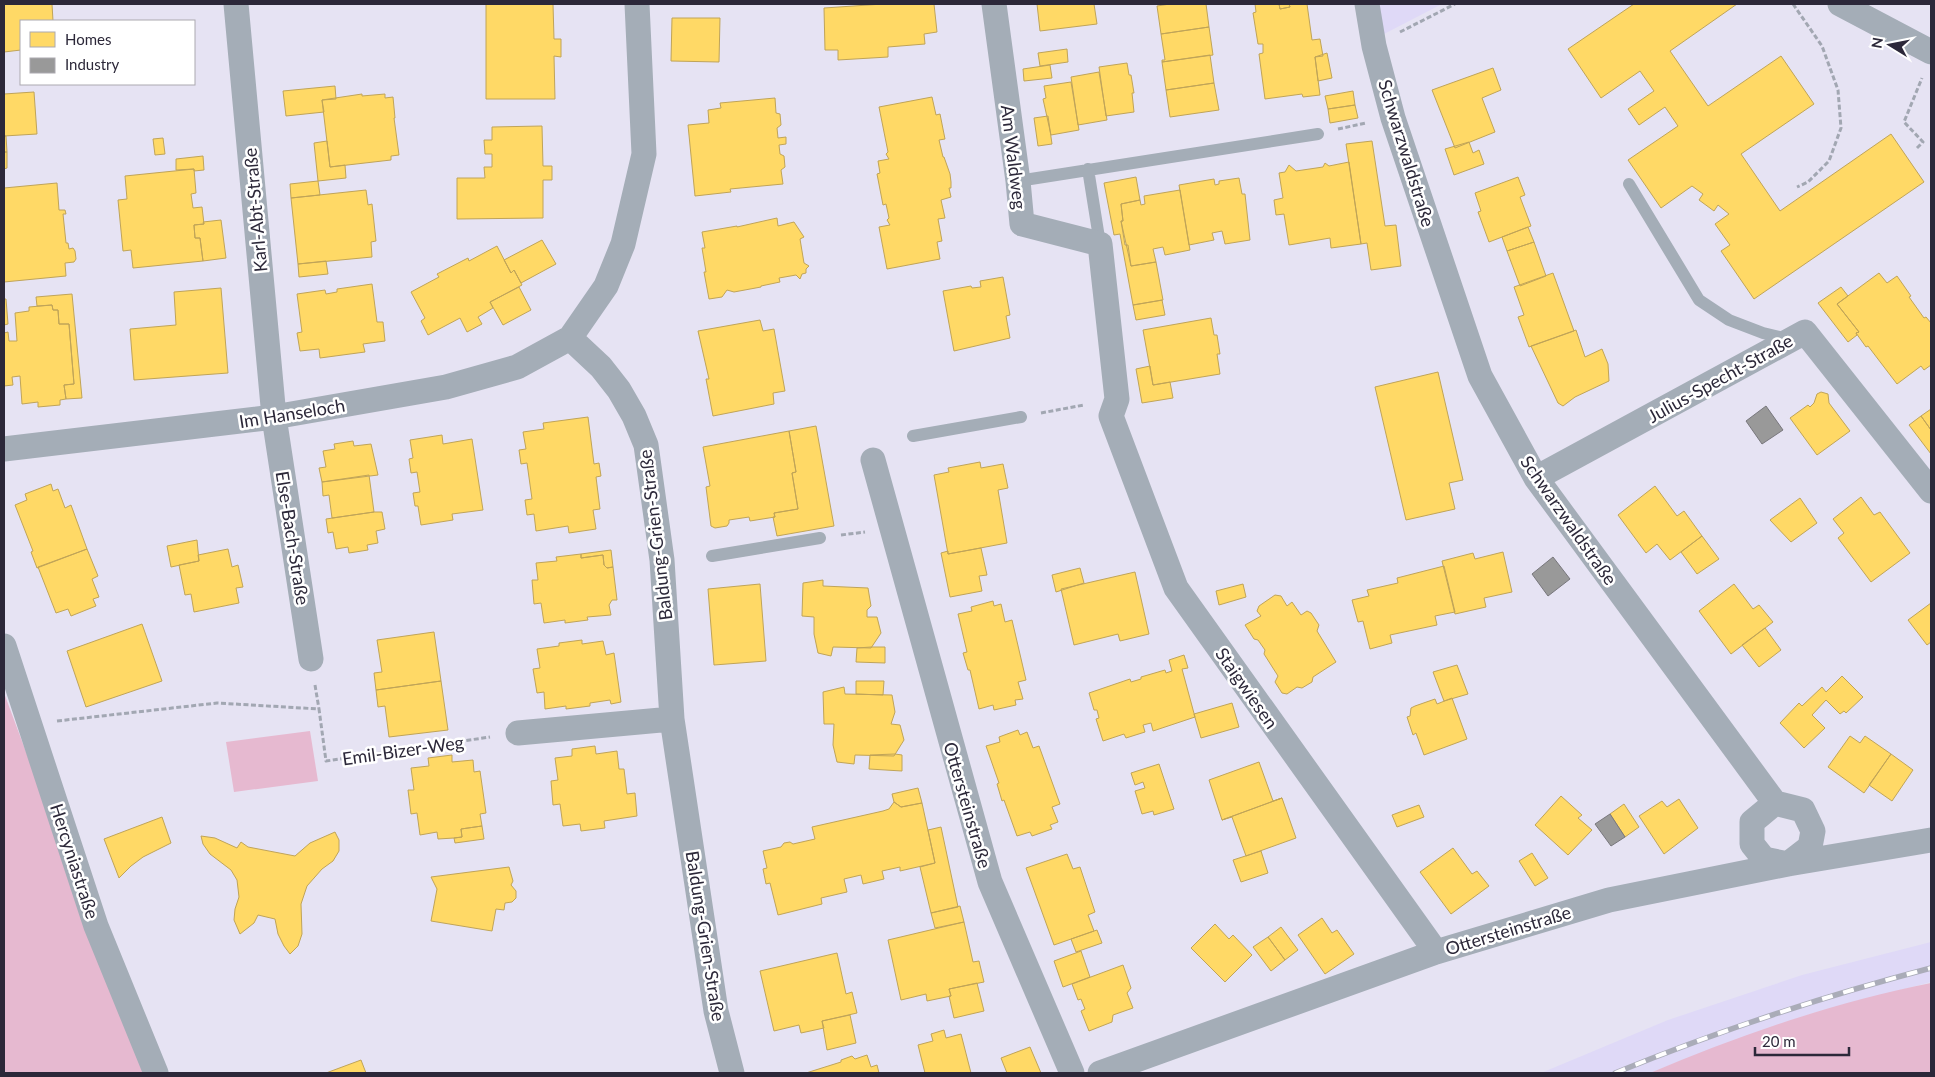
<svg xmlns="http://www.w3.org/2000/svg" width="1935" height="1077" font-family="Lato,sans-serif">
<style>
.built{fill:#dfd9f7}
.green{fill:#e6b9d0}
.homes{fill:#ffd966;stroke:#c0a458}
.industry{fill:#999;stroke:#78777c}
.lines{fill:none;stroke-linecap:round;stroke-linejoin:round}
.path{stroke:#a2a7b2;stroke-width:3;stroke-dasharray:5 2.5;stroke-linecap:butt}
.lane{stroke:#a4adb7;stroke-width:12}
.street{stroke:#a4adb7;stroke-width:25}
.rail-casing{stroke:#aaacb8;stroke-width:5.5}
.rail{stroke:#fff;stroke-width:4;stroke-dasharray:11;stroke-linecap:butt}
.labels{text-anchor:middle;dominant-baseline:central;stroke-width:5;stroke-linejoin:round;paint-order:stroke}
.street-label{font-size:18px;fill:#2c2839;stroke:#fff}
</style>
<rect width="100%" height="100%" fill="#e6e3f3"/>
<path class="built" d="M1379,4h63l-58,30z
M1931,942v40l-118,31 -133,48 -30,12h-109l127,-53 134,-45z"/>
<path class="green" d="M4,693l142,380h-142z
M310,731l8,50 -84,11 -8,-50z
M1931,983v90h-281c90,-38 185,-71 281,-90z"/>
<path class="homes" d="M4,4h48l1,17h-32v29l-17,2z
M486,4h67l1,35h7v18l-7,-1 1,43h-69z
M883,4h51l3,28 -13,2 1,10 -37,3v10l-50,3v-10h-13l-1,-42z
M1037,4h57l3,20 -57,7z
M1170,4h36l3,23 -48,7 -4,-28z
M1255,4h24l1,5 10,-2 -1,-3h18l5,36 8,-1 3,17 -8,1 5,38 -17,2 -1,-3 -37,5 -6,-45 4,-1v-9h-5l-5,-31 3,-1z
M1279,4h14h-4l1,3 -10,2z
M1634,4h103l-67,47 38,55 73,-50 33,48 -73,50 39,57 111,-77 33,48 -170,117 -33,-48 9,-6 -15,-21 14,-10 -11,-9 -4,6 -15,-11 4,-6 -11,-8 -31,22 -33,-48 50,-34 -13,-19 -26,18 -11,-16 26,-18 -14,-20 -39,27 -33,-49z
M672,18h48l-1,44 -48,-1z
M1209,27l4,28 -51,7v-2h3l-4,-26z
M1067,49l1,13 -28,4 -2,-13z
M1327,53l5,25 -14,3 -3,-24z
M1210,55l4,28 -48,7 -4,-28z
M1127,63l2,12h2l3,18h-2l2,19 -28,4 -7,-49z
M1050,65l2,13 -28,3 -1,-12z
M1493,68l8,22 -19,8 13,34 -40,16 -23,-58z
M1099,72l8,48 -29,5 -7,-48z
M1071,82l8,48 -28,5 -8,-36 3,-1 -2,-12z
M1214,83l5,27 -49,7 -4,-27z
M335,86l1,13 -14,1 2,12 -38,4 -3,-25z
M1353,91l2,14 -27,4 -3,-13z
M34,92l3,42 -33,2v-42z
M362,94v2l23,-2v4l8,-1 2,21h-1l5,37 -8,1v4l-61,7 -8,-67z
M932,97l4,18 4,-1 5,25 -6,1 4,17h1l6,17 1,8v6h-2l2,9 -10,3 4,18 -7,1 4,22 -5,1 3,17 -53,10 -8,-42 11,-2 -3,-5 2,-2 -3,-14 -3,1 -6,-31 3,-1 -2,-12 11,-2 -3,-5 2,-2 -9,-45z
M775,98l1,15 4,1 1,11 -4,3 1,10 8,-1v7l-7,1 1,9 4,2 1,11 -4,3 2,14 -53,5 1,3 -36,4 -7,-71 21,-2 -1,-13 13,-2 -1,-5z
M1355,105l3,13 -28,5 -2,-14z
M1048,116l4,28 -14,2 -4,-28z
M542,126l1,40h9v14h-9v38l-86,1v-41h28l-1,-11h8v-13h-7l-1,-14h8v-13z
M4,136h2l1,16h-3z
M163,138l2,16 -10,1 -2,-16z
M327,141l3,26 15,-2 1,13 -28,3 -4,-38z
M1372,141l13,85 11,-1 5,41 -30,4 -4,-27 -6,1 -15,-100z
M1469,142l4,11 6,-3 5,14 -30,11 -9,-26z
M4,152h3v16l-3,1z
M203,156l1,14 -10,1v-2l-18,1v-11z
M1349,162l12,82 -30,4 -1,-10 -41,7 -5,-31 -8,1 -2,-15 9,-2 -4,-25 6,-1 4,-7 7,6 27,-4 2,-4 4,3z
M194,169l2,24 -5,1 2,14 9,-1 2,17 -10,1 1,13h5l3,23 -70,7 -2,-18 -8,1 -5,-51 9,-1 -2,-23z
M1136,177l4,23 -19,4 2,17h-2l4,24h3l3,21 25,-4 7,38 -30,5 -13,-71 -6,1 -10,-52z
M1518,177l7,18 -5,2 11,29 -42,16 -11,-30 3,-1 -6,-18z
M1239,178l3,16h3l5,46 -25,4 -3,-13 -10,2 2,7 -25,5 -10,-60 35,-6 1,6 4,-1v-3z
M318,181l2,14 -29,3 -1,-14z
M57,183l2,27h6l1,4h-3l3,29h2l1,6 4,-1 2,3 1,8 -2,3 -9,1 1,13 -62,6v-94z
M366,190l2,15 4,-1 4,37 -5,1 1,15 -74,7 -7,-66z
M1180,190l10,60 -25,5 -2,-8 -10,2 3,13 -25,4 -10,-45h2l-2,-17 19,-4 1,5 4,-1 -1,-8z
M777,218l1,8 16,-4 10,15 -4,2 4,24 5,3 -3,3v4l-4,1 -2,5 -4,-4 -17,3 1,4 -19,4v1l-27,5 -7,-2 -5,7 -13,2 -5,-27h2l-4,-24h3l-3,-16 35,-6v1z
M221,220l5,38 -23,3 -3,-23h-5l-1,-13 10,-1 -1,-2z
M1528,227l6,15 -27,9 -5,-14z
M542,240l14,24 -35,19 -7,-13 -3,3 -7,-13z
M1534,242l12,34 -26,10 -13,-35z
M497,246l14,27 3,-3 8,15 -32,17 3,6 -15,9 4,7 -15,8 -7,-14 -32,17 -7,-14 4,-3 -14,-26 28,-15 -2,-3 31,-16 1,3z
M326,261l2,13 -29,3 -1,-13z
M1553,273l21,58 -45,16 -11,-30 6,-2 -10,-28z
M1879,273l8,10 10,-7 14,20 -2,1 15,21 2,-1 5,6v42l-7,5 -3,-4 -24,18 -29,-38 -2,1 -10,-14 3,-1 -22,-28z
M1003,277l7,38 -4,1 4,22 -56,13 -11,-60 28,-5 1,2 9,-1 -1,-6z
M372,284l5,38h6l2,19 -22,3 2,8 -45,6 -1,-9 -19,2 -3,-18 5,-1 -5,-38 28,-4 1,4 11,-2v-3z
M519,287l12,23 -28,15 -13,-23z
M1841,287l7,9 -11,8 22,28 -3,1 1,2 -9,7 -30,-39z
M221,288l7,85 -94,7 -4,-51 46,-4 -2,-33z
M72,294l10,104 -16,1 -2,-14 10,-1 -5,-60h-10l-1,-14h-5l-1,-5 -15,1 -1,-9z
M4,299h2l2,25 -4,1z
M1162,300l3,15 -29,5 -3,-15z
M52,305l1,5h5l1,14h10l5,60 -10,1 2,14 -6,1v5l-22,2v-5l-16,2 -2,-28 -8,1 1,8 -9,1v-53l4,-1 1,9h8l-2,-28 14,-2v-4z
M1211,318l3,17h3l3,19h-3l3,20 -67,11 -10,-55z
M760,320l3,11 11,-2 11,62 -12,2 1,11 -61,12 -7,-37h3l-11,-48z
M1576,330l9,27 17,-8 6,15 1,17 -34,16 -12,9 -5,-3 -27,-57z
M1150,366l3,19 17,-3 3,16 -31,5 -6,-34z
M1438,372l25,108 -14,3 6,26 -49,11 -31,-133z
M1821,392l7,2 1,9 21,28 -33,24 -27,-37 18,-13 2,2 4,-4 3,-9z
M1931,409v21l-10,-14z
M1921,416l10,14v24l-22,-29z
M588,417l6,47 5,-1 2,13 -5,1 4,32 -7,1 3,19 -27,4 -1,-7 -32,5 -2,-17 -7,1 -2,-15 7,-1 -5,-36 -6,1 -2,-14 7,-1 -3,-17 21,-3 -1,-6z
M816,426l18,100 -57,10 -4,-19h2l-1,-4 24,-4 -6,-36 4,-1 -7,-41z
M789,431l7,41 -4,1 6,36 -24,4 1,4 -25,4 -1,-4 -20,3v3l-2,3 -12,2 -4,-2 -5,-39 4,-1 -7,-39z
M442,435l1,9 29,-5 11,71 -31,4 1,6 -32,5 -3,-19h-3l-2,-13 7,-1 -3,-20 -6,1 -2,-14 4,-1 -3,-18z
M353,441l1,5 17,-2 7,31 -56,7 -3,-14 7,-1 -3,-16 12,-2 -1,-5z
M980,462l1,6 22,-4 5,24 -10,2 9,53 -59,11 -14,-79 15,-3 -1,-4z
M369,475l5,37 -42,6 -3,-23 -6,1 -1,-14z
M51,484l2,7 5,-2 7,19 6,-3 16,44 -50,19 -6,-16 2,-1 -18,-46 12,-5 -2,-6z
M1655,486l22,30 7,-5 18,25 -32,24 -13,-16 -11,9 -28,-38z
M1861,497l13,18 6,-3 30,41 -39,29 -33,-44 6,-5 -11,-14z
M1800,498l17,25 -26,19 -21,-22z
M374,512h8l3,17 -9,2 2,12 -11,2 1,5 -19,3 -1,-6 -12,2 -3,-17 -5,1 -2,-14z
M1702,536l17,23 -22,15 -16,-22z
M197,540l2,21 -28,6 -4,-21z
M981,548l6,27 -8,1 3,15 -32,6 -9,-44 7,-2v3z
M87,549l11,27 -6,3 7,18 -6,2 3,7 -25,10 -3,-7 -12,4 -18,-46z
M228,549l4,18 6,-2 5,22 -7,1 3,15 -45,9 -3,-18 -6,1 -6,-30 20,-4 -1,-6z
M611,550l2,17 -6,1 -3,-3 -1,-10 -22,3v-4z
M1503,552l9,40 -28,6 2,9 -31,7 -13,-53 31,-8 2,6z
M581,554v4l22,-3 1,10 3,3 6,-1 4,33h-5l-3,5 2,10 -24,2 1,3 -23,3v-3l-21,3 -3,-20 -7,1 -2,-24h6l-2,-17 21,-2 -1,-4z
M1444,566l11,46 -20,4 2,9 -47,10 2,8 -22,6 -7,-28 -5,1 -6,-22 17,-4 -2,-6 31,-7 -1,-5z
M1080,568l4,15 -28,9 -4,-17z
M1135,572l14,62 -29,7 -2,-7 -44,11 -13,-56z
M823,580v6l45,2 3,18 -4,4v7h10l4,16 -10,15 -38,-1 -2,9 -13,-3 -4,-19v-17l-12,-1 1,-33z
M760,584l6,77 -52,4 -6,-76z
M1243,584l3,13 -27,8 -3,-14z
M1734,584l19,25 6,-4 14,17 -42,32 -32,-43z
M1275,595l6,1 6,10 5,-4 9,13 6,-4 4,2 8,12 -2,6 19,31 -23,15 -1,5 -10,6 -5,-1 -10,7 -5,-1 -7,-11 3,-6 -14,-22 1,-4 -7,-10 -4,-1 -9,-14 16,-9 -4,-5 2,-5z
M993,601l1,5 7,-2 4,18 7,-2 14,60 -8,2 5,17 -8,1 1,5 -22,5 -1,-5 -14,4 -9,-39h-2l-5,-17 4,-1 -9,-38 14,-3 -1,-4z
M1931,603v39l-4,3 -19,-25z
M142,624l20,57 -76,26 -19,-56z
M1765,628l16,22 -22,17 -17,-22z
M434,632l7,49 -65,9 -2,-17 8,-1 -5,-32z
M582,640v4l21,-3 3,14 8,-2 7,49 -10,2 -1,-4 -20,3v3l-24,3v-3l-21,3 -1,-17 -7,1 -4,-24 7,-1 -3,-19 22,-3v-3z
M871,647h14v16l-29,-1 1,-14z
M1184,655l4,13 -6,1 13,48 -42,14 -2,-8 -8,2 2,7 -19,6 -2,-4 -21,7 -7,-22 3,-1 -2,-8h-3l-5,-17 41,-14 1,3 10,-3v-2l24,-7 1,3 6,-2 -3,-11z
M1457,665l11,29 -24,7 -11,-29z
M1842,676l21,21 -17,16 -2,-2 -4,3 -14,-14 -14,15 13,13 -21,20 -24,-25 19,-20 3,3 20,-19 4,5z
M441,681l7,49 -59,7 -4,-31 -7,1 -2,-17z
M856,681h28l-1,14 -27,-1z
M844,687l1,7 47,1 3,17 -4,12 9,1 4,15 -10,16 -39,-1 -1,9 -17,-2 -4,-17 1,-21h-10l-1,-32z
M1452,698l15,41 -43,16 -8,-22 -3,2 -6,-18 3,-1 1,-8 4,-2 20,-7 2,5z
M1232,703l7,24 -38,11 -7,-24z
M1018,730l2,5 7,-3 6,16 6,-2 21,58 -8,3 6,15 -8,3 2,4 -20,7 -2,-4 -13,4 -13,-36 -2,1 -5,-17 2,-1 -13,-37 14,-4 -1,-5z
M1850,736l10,7 5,-7 26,18 -27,39 -36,-26z
M595,746l1,8 21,-3 2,18h5l3,25 8,-1 2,23 -33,5 1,7 -24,3 -1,-7 -17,2 -3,-22 -7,1 -2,-24 7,-1 -3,-22 17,-2v-7z
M895,754l7,1v16l-33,-2 1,-14z
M1891,754l22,16 -21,31 -23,-16z
M452,755v7l21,-2 1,12 6,-1 6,42 -6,1 2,12 -21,3 1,8 -8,1 -16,1 -1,-7 -17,3 -3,-22 -6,1 -3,-24h6l-3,-22 18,-2 -1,-8z
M1259,762l14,39 9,-3 -60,22 -13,-40z
M1159,764l15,45 -20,6 -1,-4 -11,3 -7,-23 10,-3 -2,-6 -8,3 -4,-12z
M918,788l4,15 -21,4 -7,-5 -2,-8z
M1561,796l21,19 -4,3 14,12 -24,25 -33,-30z
M1282,798l14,40 -50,18 -14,-39 -10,3z
M1679,799l19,29 -34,26 -25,-38 23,-15 5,6z
M894,802l7,5 21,-4 13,60 -35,8v-4l-18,4 2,8 -21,5 -2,-9 -17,4 3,13 -26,6 1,6 -44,11 -8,-32 -4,1 -3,-15 4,-1 -4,-17 18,-4 3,-4 6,-1 3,2 22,-5 -3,-12 71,-16 6,-2z
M1624,804l15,23 -14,10 -15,-23z
M1419,805l5,12 -27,10 -5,-12z
M162,817l9,26 -28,14 -12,9 -12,12 -15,-39z
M482,826l2,13 -29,4 -1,-5 8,-1 -1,-8z
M941,827l17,80 -27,6 -11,-46 15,-4 -7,-33z
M335,832l4,8v11l-6,10 -11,8 -15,17 -6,18 1,30 -4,12 -8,8 -6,-8 -6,-12 -3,-15 -17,-4 -4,8 -14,11 -6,-14 1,-11 4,-12 -2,-17 -6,-10 -21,-16 -7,-10 -2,-8 14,2 22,10 4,-6 7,5 47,9 15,-13z
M1453,848l19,26 5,-3 12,15 -38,28 -31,-42z
M1261,851l7,22 -27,9 -8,-22z
M1532,853l16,25 -13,8 -16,-25z
M1067,854l6,15 7,-2 15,45 -7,3 6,16 -40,14 -28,-77z
M509,867l4,14 -2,4 5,6v7l-4,4 -7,1 -1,7 -8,-1 -4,22 -61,-10 6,-32 -6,-12z
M960,906l4,16 -29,6 -4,-15z
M1322,918l10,15 5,-3 17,24 -29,20 -27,-39z
M964,922l9,40 6,-1 5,21 -35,7 2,7 -24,5 -1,-7 -25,6 -13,-60z
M1215,924l14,15 4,-4 19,20 -27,27 -34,-34z
M1281,927l17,23 -13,10 -17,-23z
M1097,930l5,13 -26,9 -5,-13z
M1268,937l17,23 -14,11 -18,-24z
M1081,951l9,26 -27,10 -9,-26z
M837,953l9,41 6,-2 5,21 -35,8 2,7 -23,5 -2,-8 -25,6 -14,-60z
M1123,965l8,23 -4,5 6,15 -20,7 -1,7 -23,9 -8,-20 4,-2 -4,-10 -3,1 -6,-16z
M977,983l7,28 -30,7 -5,-22h2l-2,-7z
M850,1015l6,28 -29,7 -5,-29z
M944,1030l2,8 15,-4 10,39h-46l-7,-28 15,-4 -2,-7z
M1030,1047l11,26h-34l-6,-15z
M867,1055l4,12 6,-2 2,8h-73l35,-11v-2l11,-4 3,3z
M361,1060l5,13h-40z"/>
<path class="industry" d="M1766,406l17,24 -21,14 -16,-23z
M1553,557l17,22 -22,17 -16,-22z
M1610,814l15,23 -14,9 -16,-22z"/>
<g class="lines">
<path class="path" d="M1793,4l29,42 16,44 3,38 -12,33 -21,21 -11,5
M1400,32l55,-28
M1338,129l28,-6
M1917,148l6,-6 -19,-20 18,-44
M1041,413l43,-8
M841,535l24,-3
M315,685l4,24
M57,721l160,-18 102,6 7,52 164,-24"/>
<path class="lane" d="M1088,169l12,75
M1018,181l300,-47
M1629,184l70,116 30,20 34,13 25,6
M913,436l108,-19
M712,556l108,-18"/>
<path class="street" d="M236,4l38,413 37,242
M994,4l24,177 4,43 78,20 17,155 -6,17 65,172 260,364
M1367,4l7,42 19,72 87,258 56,102 239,325 28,7 10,21 -3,16 -22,17 -24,-5 -12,-15v-22l23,-19
M1840,4l91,48
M570,338l31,29 18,23 15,26 12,29 16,115 10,159 44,292 16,62
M4,449l270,-32 172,-30 71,-20 53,-29 36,-52 17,-42 21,-90 -7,-150
M873,460l117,422 82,191
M1536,478l269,-146 126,159
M4,646l92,280 60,147
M518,733l154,-14
M1100,1073l336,-121 173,-52 179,-36 143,-24"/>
<defs>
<path id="rail" d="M1615,1073c103,-42 209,-77 316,-105"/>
</defs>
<use href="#rail" class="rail-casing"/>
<use href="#rail" class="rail"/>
</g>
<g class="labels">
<g class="street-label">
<text transform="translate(1407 153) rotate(73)">Schwarzwaldstraße</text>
<text transform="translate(1014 157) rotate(83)">Am Waldweg</text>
<text transform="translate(255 210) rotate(-95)">Karl-Abt-Straße</text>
<text transform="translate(1720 378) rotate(-29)">Julius-Specht-Straße</text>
<text transform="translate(292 413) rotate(-9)">Im Hanseloch</text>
<text transform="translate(1569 520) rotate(55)">Schwarzwaldstraße</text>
<text transform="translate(655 535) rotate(-97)">Baldung-Grien-Straße</text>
<text transform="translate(293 538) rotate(81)">Else-Bach-Straße</text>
<text transform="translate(1247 688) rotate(55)">Staigwiesen</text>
<text transform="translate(403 750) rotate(-8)">Emil-Bizer-Weg</text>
<text transform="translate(968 805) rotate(74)">Ottersteinstraße</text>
<text transform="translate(75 861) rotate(72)">Hercyniastraße</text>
<text transform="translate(1508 930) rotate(-17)">Ottersteinstraße</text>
<text transform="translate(706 936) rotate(81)">Baldung-Grien-Straße</text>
</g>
</g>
<rect width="1935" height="1077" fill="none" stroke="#2c2839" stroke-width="10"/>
<rect x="20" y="20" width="175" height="65" fill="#ffffff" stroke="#aba9b0"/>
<rect x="30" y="32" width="25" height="15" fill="#ffd966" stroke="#aba9b0"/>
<text x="65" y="45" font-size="15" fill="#2c2839">Homes</text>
<rect x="30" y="58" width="25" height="15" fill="#999999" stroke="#aba9b0"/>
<text x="65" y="70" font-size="15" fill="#2c2839">Industry</text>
<g transform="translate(1890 45) rotate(280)" stroke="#ffffff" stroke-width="4" paint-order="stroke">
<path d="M0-4L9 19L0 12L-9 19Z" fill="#2c2839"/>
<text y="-8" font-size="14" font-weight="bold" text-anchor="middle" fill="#2c2839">N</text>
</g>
<path d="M1755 1047v8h94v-8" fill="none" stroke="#2c2839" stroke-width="2.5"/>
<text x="1762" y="1047" font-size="15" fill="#2c2839" stroke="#ffffff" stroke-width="4" paint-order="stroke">20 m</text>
</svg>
